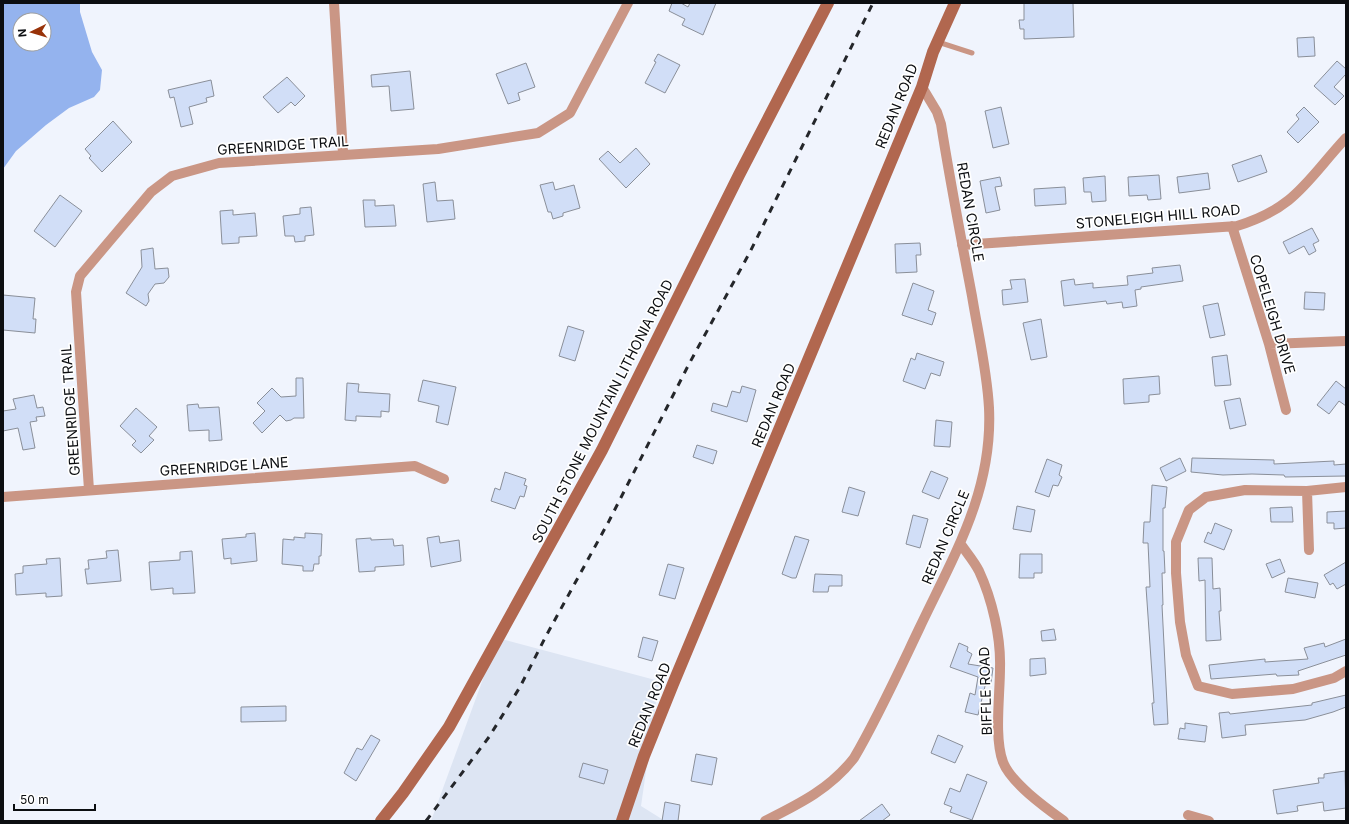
<svg xmlns="http://www.w3.org/2000/svg" width="1349" height="824" font-family="Inter,sans-serif">
<style>
.built{fill:#dde5f3}
.water{fill:#94b3ee;fill-rule:evenodd}
.building{fill:#d1def7;stroke:#8a8f99}
.lines{fill:none;stroke-linecap:round;stroke-linejoin:round}
.lane{stroke:#ca9685;stroke-width:5}
.street{stroke:#ca9685;stroke-width:10}
.secondary{stroke:#b1674f;stroke-width:12}
.rail{stroke:#24262a;stroke-width:3;stroke-dasharray:7 7;stroke-linecap:butt}
.labels{text-anchor:middle;dominant-baseline:central;stroke-width:3.5;stroke-linejoin:round;paint-order:stroke}
.street-label{font-size:14px;fill:#0c0e11;stroke:#fff}
</style>
<rect width="100%" height="100%" fill="#f0f4fd"/>
<path class="built" d="M498,638l161,43 -18,125 24,15h-234z"/>
<path class="water" d="M3,3h77v9l12,40 10,18 -2,20 -6,7 -25,11 -23,17 -30,26 -13,18zM20,20h24v24h-24z"/>
<path class="building" d="M672,3h9l7,4 2,-4h26l-13,32 -21,-10 3,-6 -16,-8z
M1024,3h49l1,34 -50,2v-10h-4l-1,-9h5z
M1314,37l1,19 -17,1 -1,-19z
M658,54l22,11 -15,28 -20,-10 11,-21 -2,-1z
M1337,61l9,8v5l-12,13 10,9 -9,9 -21,-19z
M526,63l9,24 -17,6 2,7 -12,4 -12,-30z
M410,71l4,38 -23,2 -2,-25 -17,1 -1,-12z
M287,77l18,19 -10,10 -4,-4 -13,11 -15,-16z
M211,80l3,16 -8,2 1,4 -18,5 4,17 -12,3 -7,-30 -4,1 -2,-8z
M1001,107l8,37 -16,4 -8,-37z
M1304,107l15,15 -21,21 -11,-11 12,-13 -3,-4z
M113,121l19,21 -30,30 -13,-14 2,-2 -6,-7z
M636,148l14,16 -24,24 -27,-29 9,-8 12,12z
M1261,155l6,17 -29,10 -6,-17z
M1208,173l2,16 -31,4 -2,-16z
M1159,175l2,24 -13,1 -1,-5 -18,1 -1,-19z
M1105,176l1,25 -14,1 -1,-10h-7l-1,-14z
M1000,177l2,9 -7,1 5,23 -14,3 -6,-32z
M435,182l2,19 16,-1 2,19 -28,3 -4,-38z
M553,182l2,8 19,-5 6,23 -17,5v3l-10,3 -2,-7h-3l-8,-27z
M1065,187l1,17 -31,2 -1,-17z
M60,195l22,16 -27,36 -21,-16z
M363,200h12v6l19,-1 2,21 -31,1z
M311,207l3,28 -9,1v5l-10,1 -1,-6h-9l-2,-20 17,-2v-6z
M233,210v5l22,-2 2,23 -18,1v6l-17,1 -2,-33z
M1312,228l7,13 -6,3 3,7 -7,4 -5,-9 -15,8 -6,-12z
M920,243l1,12h-5l1,17 -21,1 -1,-29z
M153,248l2,21 13,-1 1,9 -5,6 -9,1 -7,10 1,7 -3,5 -20,-13 16,-26 -1,-17z
M1180,265l3,16 -42,6v2l-6,1 2,16 -14,2 -1,-6 -15,2 -1,-3 -42,5 -3,-25 13,-2 1,6 18,-2v5l35,-3 -1,-9 26,-3 -1,-5z
M1025,279l3,23 -25,3 -1,-15 10,-1 -2,-9z
M913,283l21,8 -6,19 8,3 -4,12 -30,-10z
M1305,292l20,1 -1,17 -20,-1z
M3,295l32,3 -2,21h3l-1,14 -32,-3z
M1218,303l7,32 -15,3 -7,-32z
M1041,319l6,38 -16,3 -8,-37z
M568,326l16,5 -9,30 -16,-5z
M917,353l27,9 -4,14 -9,-3 -6,16 -22,-8 8,-23 4,2z
M1227,355l4,30 -16,1 -3,-29z
M1159,376l1,18 -11,1v7l-25,2 -1,-25z
M296,378h7l1,40h-10l-3,2 -5,1 -6,-6 -18,18 -9,-10 12,-12 -8,-8 15,-15 9,9 15,-1z
M423,380l33,7 -8,38 -12,-3 3,-16 -21,-5z
M1336,381l10,8v17l-7,-5 -10,13 -12,-9z
M347,383l12,1 -1,8 32,2 -1,18 -8,-1v6l-25,-1v5l-11,-1z
M742,386l14,4 -9,32 -36,-11 2,-8 14,4 5,-16 8,2z
M34,395l3,13 6,-1 2,9 -9,1 1,4 -7,1 5,26 -12,2 -5,-22 -15,3v-20l13,-2 -3,-10z
M1240,398l6,27 -16,4 -6,-28z
M198,404l1,4 20,-1 3,33 -13,1v-11l-20,1 -2,-26z
M136,408l21,19 -8,9 5,4 -13,13 -9,-8 4,-4 -16,-15z
M936,420l16,2 -2,25 -16,-1z
M697,445l20,6 -4,13 -20,-7z
M1180,458l6,13 -20,10 -6,-13z
M1192,458l82,2v4l60,-3v4l12,-1v12l-61,1 -1,-2 -32,-1 -29,1 -32,-3z
M1047,459l15,6 -3,10 3,2 -4,9 -5,-1 -4,12 -14,-5z
M931,471l17,7 -9,21 -17,-7z
M505,472l21,7 -2,6 3,1 -3,11 -4,-1 -5,13 -24,-8 4,-13 5,2z
M1152,485l15,2 -2,21h-2v43h1l1,22h-3l1,32h-1l6,119 -14,1 -2,-22h2l-8,-116h4l-2,-44h-5l1,-21h6z
M849,487l16,5 -7,24 -16,-4z
M1017,506l18,4 -4,22 -18,-3z
M1292,507l1,15h-22l-1,-14z
M1346,511v17l-12,1v-6h-7v-11z
M913,515l15,4 -8,29 -14,-4z
M1215,523l17,7 -8,20 -20,-8 4,-10 3,2z
M255,533l2,28 -26,3v-6l-7,1 -2,-20 24,-2v-3z
M305,533l17,1 -1,22h-2v8h-5l-1,7h-10v-5l-21,-2 1,-25 11,1v-3l11,1z
M439,536l1,7 19,-3 2,21 -30,6 -4,-29z
M795,536l14,4 -13,38h-4l-10,-4z
M371,538v2l22,-1 1,7 9,-1 1,20 -29,2v4l-16,1 -3,-33z
M118,550l3,31 -34,3 -2,-15h4l-1,-9 19,-2 -1,-7z
M192,551l3,42 -22,1v-6l-22,2 -2,-28 31,-2v-8z
M1020,554h22v19h-8v5h-15z
M60,558l2,38 -16,1v-4l-30,2 -1,-21 8,-1v-7l24,-2 -1,-5z
M1198,558h14l1,31 7,-1 1,23h-2l2,29 -15,1 -1,-61 -6,1z
M1280,559l5,13 -13,6 -6,-14z
M1346,562v22l-9,5 -4,-6 -3,2 -6,-10z
M668,564l16,4 -9,31 -16,-4z
M815,574l27,1v11h-13l-1,6h-15z
M1288,578l30,5 -3,15 -30,-6z
M1054,629l2,11 -14,1 -1,-10z
M643,637l15,4 -6,20 -14,-4z
M1346,639v16l-48,16 1,4 -22,1 -1,-2 -65,5 -2,-14 56,-6v3l43,-3 -4,-11 20,-5 1,4z
M959,643l9,4 -1,4 5,3 -4,10 25,4 -2,15 -5,-1 -8,33 -13,-3 5,-19 5,2 3,-18 -28,-10z
M1045,658l1,16 -16,2v-17z
M1346,695v12l-13,5 -28,8 -60,5 1,10 -24,3 -3,-25 10,-1 1,2 82,-9v-2z
M286,706v15l-45,1v-15z
M1185,723l22,3 -2,16 -27,-3 2,-11 5,1z
M371,735l9,5 -24,41 -12,-8 13,-25 5,2z
M938,735l25,11 -8,17 -24,-10z
M696,754l21,4 -5,27 -21,-4z
M583,763l25,7 -4,14 -25,-7z
M1345,771l1,37 -22,3 -1,-9 -26,4 1,5 -21,3 -4,-24 46,-7 -1,-5h6v-4z
M967,774l20,8 -15,38 -22,-8 2,-5 -8,-3 6,-16 10,4z
M665,802l15,3 -2,16h-16z
M882,804l8,11 -8,6h-23z"/>
<g class="lines">
<path class="lane" d="M938,42l34,11"/>
<path class="street" d="M334,3l9,151
M1232,226l37,118 17,66
M962,245l275,-19c59,-18 70,-46 109,-88
M1269,344l77,-3
M1346,487l-39,4 -62,-1 -39,7 -17,13 -13,32v31l4,49 6,33 12,31 34,8 61,-5 41,-11 12,-7
M89,490l-13,-198 4,-16 71,-84 21,-16 47,-13 219,-14 100,-16 32,-20 58,-110
M1307,491l2,59
M3,497l412,-31 29,13
M960,543c6,9 14,18 19,28 13,28 22,66 21,97 0,27 -6,70 3,94 8,21 43,46 61,59
M1188,815l21,6
M765,821c34,-17 65,-32 89,-63 24,-41 44,-85 65,-129 34,-72 74,-137 70,-221 -2,-38 -11,-75 -17,-112 -11,-58 -22,-115 -31,-172l-4,-12 -15,-25"/>
<path class="secondary" d="M381,821l22,-28 46,-66 153,-277 137,-275 89,-172
M622,821l22,-65 29,-72 249,-597 11,-35 22,-49"/>
<path class="rail" d="M426,821l63,-84 31,-50 26,-51 63,-115 80,-157 61,-112 123,-249"/>
</g>
<g class="labels">
<g class="street-label">
<text transform="translate(896 106) rotate(-68)">REDAN ROAD</text>
<text transform="translate(283 145) rotate(-4)">GREENRIDGE TRAIL</text>
<text transform="translate(971 212) rotate(80)">REDAN CIRCLE</text>
<text transform="translate(1158 216) rotate(-5)">STONELEIGH HILL ROAD</text>
<text transform="translate(1273 314) rotate(73)">COPELEIGH DRIVE</text>
<text transform="translate(773 405) rotate(-67)">REDAN ROAD</text>
<text transform="translate(70 410) rotate(-94)">GREENRIDGE TRAIL</text>
<text transform="translate(602 411) rotate(-63)">SOUTH STONE MOUNTAIN LITHONIA ROAD</text>
<text transform="translate(224 466) rotate(-4)">GREENRIDGE LANE</text>
<text transform="translate(945 537) rotate(-67)">REDAN CIRCLE</text>
<text transform="translate(985 691) rotate(-92)">BIFFLE ROAD</text>
<text transform="translate(649 705) rotate(-68)">REDAN ROAD</text>
</g>
</g>
<rect width="1349" height="824" fill="none" stroke="#0c0e11" stroke-width="8"/>
<g transform="translate(32 32) rotate(265)"><circle r="19" fill="#ffffff" stroke="#9e9fa0"/>
<path d="M0-3L7 15L0 10L-7 15Z" fill="#983209"/>
<text y="-6" font-size="11" font-weight="bold" text-anchor="middle" fill="#0c0e11">N</text>
</g>
<path d="M14 804v6h81v-6" fill="none" stroke="#0c0e11" stroke-width="2"/>
<text x="20" y="804" font-size="12" fill="#0c0e11" stroke="#ffffff" stroke-width="3" paint-order="stroke">50 m</text>
</svg>
